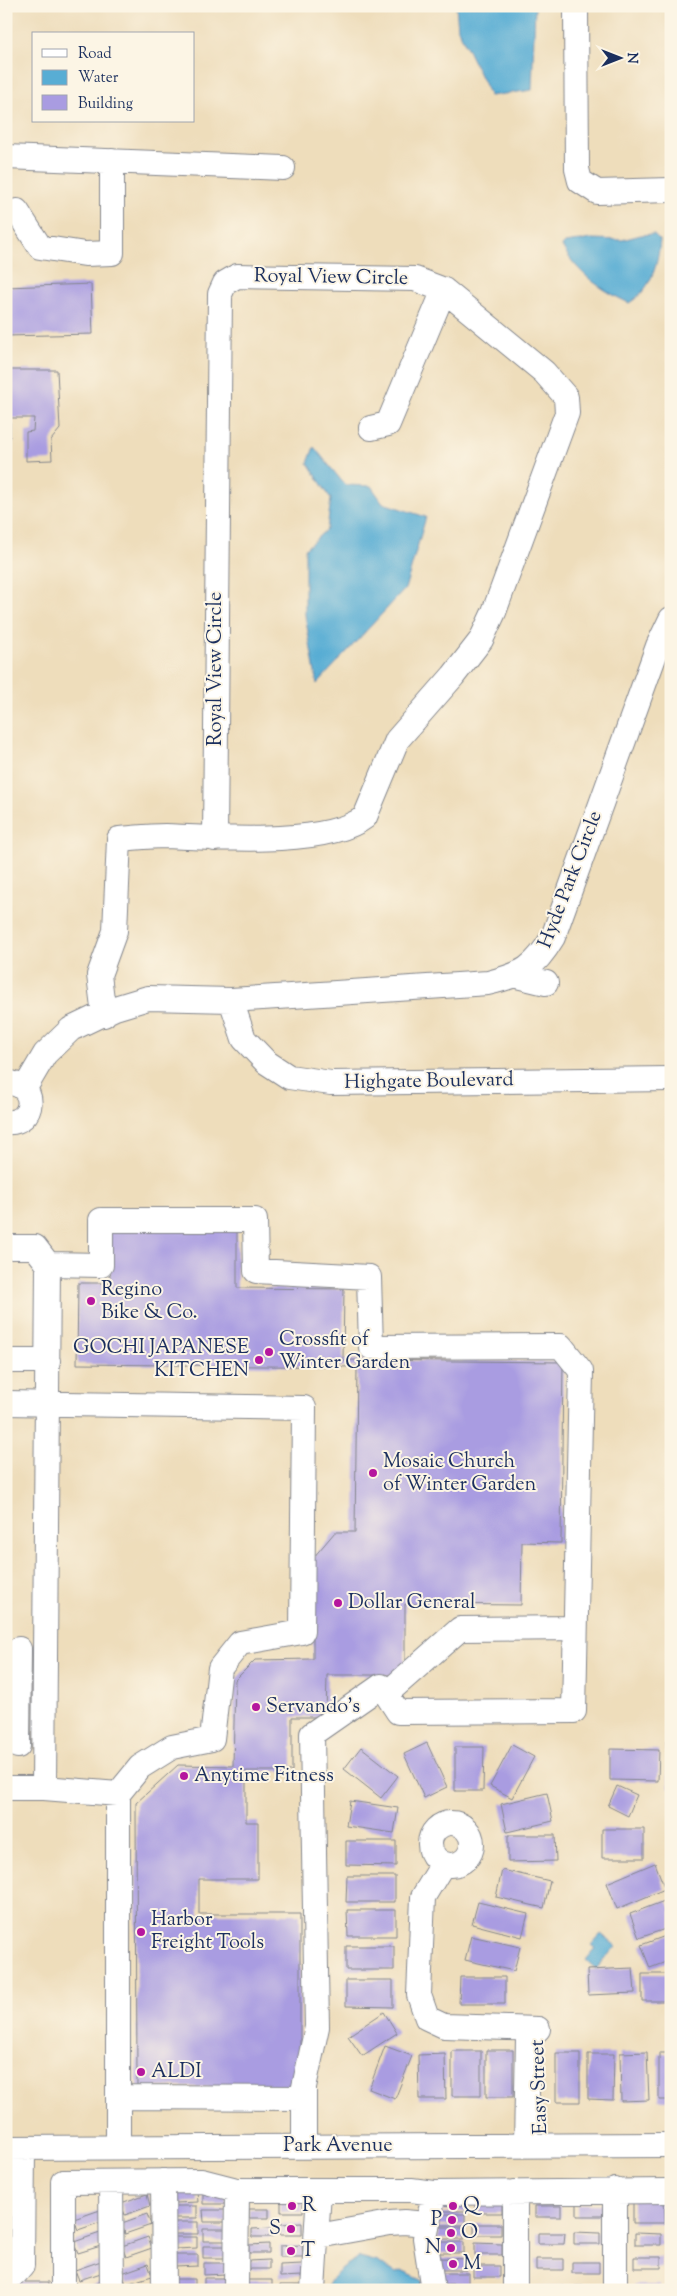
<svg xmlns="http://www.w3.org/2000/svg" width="677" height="2296" font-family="'Sorts Mill Goudy',serif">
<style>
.water{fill:#58add4;stroke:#3a6e99}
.building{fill:#a99ce1}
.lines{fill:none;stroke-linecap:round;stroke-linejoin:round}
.minor-casing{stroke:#84868c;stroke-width:26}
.minor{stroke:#fff;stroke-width:24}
.poi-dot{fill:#b5179e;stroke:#fcf5e5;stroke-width:2}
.labels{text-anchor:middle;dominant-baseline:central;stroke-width:4;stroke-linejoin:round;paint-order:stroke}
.street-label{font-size:20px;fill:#1b2f5e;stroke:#fcf5e5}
.poi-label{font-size:20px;fill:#1b2f5e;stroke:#fcf5e5;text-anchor:start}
</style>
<rect width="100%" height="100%" fill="#fcf5e5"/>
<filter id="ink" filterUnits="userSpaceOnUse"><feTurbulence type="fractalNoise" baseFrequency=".02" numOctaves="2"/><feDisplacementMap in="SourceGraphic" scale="10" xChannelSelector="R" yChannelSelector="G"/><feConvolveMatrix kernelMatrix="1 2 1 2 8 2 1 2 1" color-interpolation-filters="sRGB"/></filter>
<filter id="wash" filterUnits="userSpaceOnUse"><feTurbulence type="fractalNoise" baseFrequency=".0096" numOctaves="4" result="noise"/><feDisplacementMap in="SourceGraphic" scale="20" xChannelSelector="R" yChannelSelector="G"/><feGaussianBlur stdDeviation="1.12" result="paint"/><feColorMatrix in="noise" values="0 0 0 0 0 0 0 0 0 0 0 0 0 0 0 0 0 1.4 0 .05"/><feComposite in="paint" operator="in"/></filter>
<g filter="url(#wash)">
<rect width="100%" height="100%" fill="#edb"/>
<path class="water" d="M456,6h79l-3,84 -42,6 -32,-67z
M654,234l6,6c-2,25 -9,50 -31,63 -28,-13 -52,-30 -67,-57l3,-3 27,-4 30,1 19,-5z
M314,447l31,38 26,1 12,17 43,14 -21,72 -88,95 -12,-69v-66l22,-20 4,-30 -23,-36z
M601,1934l15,12 -20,23 -10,-9 10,-12 -5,-3z
M360,2257l18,5 18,11 5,-2 21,9 3,10h-99c7,-18 18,-24 34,-33z"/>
<g id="blocks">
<path class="building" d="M91,284l2,50 -87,2v-49z
M6,370h51l3,59 -9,11 1,20 -26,1v-29l7,-1 1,-13h-24v21h-4z
M110,1229l127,2v57l107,1 -1,71 220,2 -2,181 -39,-1 -1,63 -116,-1v71h-78l-1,42h-34v54h-46v51h12v57h-59v35h101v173h-163l-1,-284 42,-38 55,1 2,-86 20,-20 58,-1v-101l22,-26h20l2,-165 -280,-3 1,-81h32z
M666,1741h5v48h-2z
M427,1743l20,44 -23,11 -20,-44z
M512,1745l22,12 -22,41 -22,-12z
M361,1747l37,29 -17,22 -37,-29z
M455,1747h29l-1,44h-28z
M610,1749l49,1 -1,31 -48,-1z
M617,1786l20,9 -9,21 -20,-10z
M547,1793l6,28 -46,11 -6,-28z
M350,1801l48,7 -4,25 -48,-7z
M602,1829h42v29h-42z
M508,1835h47l1,26 -48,1z
M346,1841h50v25l-50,-1z
M655,1863l10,26 -48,20 -10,-26z
M502,1870l48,11 -6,27 -48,-11z
M347,1876h48v26h-49z
M667,1900l4,9v18l-32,11 -9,-24z
M478,1902l50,12 -6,23 -50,-13z
M347,1910h49v26h-48z
M671,1934v26l-21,8 -9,-23z
M471,1936l49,11 -6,24 -49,-11z
M346,1946h48v24h-48z
M633,1968l2,25 -47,2 -1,-25z
M642,1974h29v27h-29z
M460,1977h45v27h-46z
M346,1980h47v27l-47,-1z
M384,2012l13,21 -35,23 -14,-20z
M385,2046l27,10 -17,43 -26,-10z
M486,2050h27v47h-27z
M452,2051h29v45h-29z
M647,2052l2,48 -28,1 -1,-48z
M556,2053h24v49h-24z
M659,2053h12v47h-12z
M445,2054l1,45h-27l-1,-44z
M588,2054h26l-1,46 -25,-1z
M175,2191h22l1,11 -23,1z
M226,2192v12h-23v-11z
M147,2194l3,12 -25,9 -4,-12z
M633,2198h31l1,25h-32z
M303,2200v12h-22v-11z
M440,2200h26v11h-26z
M476,2202h26v11h-26z
M577,2204h26v12h-26z
M175,2206h22v12h-22z
M535,2206h26v11h-26z
M249,2209h20v9h-20z
M100,2210l4,11 -26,9 -4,-11z
M203,2210h23v12h-22z
M147,2214l4,11 -26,9 -3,-11z
M438,2214h27v11h-27z
M175,2222h23v12h-23z
M302,2223v12h-22v-11z
M474,2224h27v11h-27z
M438,2227h26v12h-26z
M272,2228v9h-20v-8z
M203,2229h23v12h-23z
M574,2232l26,1v11h-26z
M100,2233l4,12 -26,8 -4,-11z
M538,2233h27l-1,11h-26z
M635,2233l26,1v11h-26z
M148,2237l4,11 -26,9 -4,-11z
M175,2237h22v11l-22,1z
M438,2242h26v11h-26z
M475,2243l27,1v11h-27z
M269,2244v9h-20v-8z
M302,2245l1,12h-23v-11z
M203,2246h22l1,12h-23z
M175,2255h23v11l-23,1z
M634,2257h27v11h-27z
M440,2258l26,1v11h-26z
M536,2259h27v11h-27z
M269,2260v9h-20l-1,-8z
M101,2261l3,11 -25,8 -4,-10z
M572,2262h27v11h-27z
M204,2263h22v11l-22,1z
M148,2264l4,12 -26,8 -4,-11z
M302,2264v12l-22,1v-12z
M473,2266h27v11h-27z
M441,2273h27v11h-27z
M204,2278h23v12h-23z
M173,2279h22v11h-22z
M247,2280h25v8h-24z
M6,2282h42v8h-42z
M101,2282l3,8h-23v-1z
M280,2285h23v5h-23z
M633,2285h27v5h-27z
M536,2286h27v4h-27z
M575,2286h27v4h-27z
M441,2287h27v3h-27z"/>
</g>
</g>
<g filter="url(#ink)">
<use href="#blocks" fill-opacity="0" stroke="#84868c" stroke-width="1"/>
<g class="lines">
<defs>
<path id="minor" d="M576,6l1,163 3,12 17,11 74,-2
M6,157l277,11
M6,213l11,-2 23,36 45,7 27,-1v-92
M371,428l17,-4 56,-134
M517,976l29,7
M231,1000l13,39 22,23 23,15 42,6 340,-4
M104,1015l-5,-40 16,-44 4,-92c15,-1 31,-3 46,-3 49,2 161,11 200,-19l32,-77 56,-64 28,-36 13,-28 73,-199 -1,-16 -22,-25 -100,-82 -29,-11 -178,-3 -12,7 -5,11 -5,545
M6,1083c33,-1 30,42 0,39
M25,1088l20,-34 26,-25 44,-21 33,-10 83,2 257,-17c35,-9 46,-14 65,-46l105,-291 13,-27
M6,1247h29l13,17 -4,524
M48,1264l53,1v-45h154l1,51 113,6 2,70 190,-1 20,25 -7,340 -176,1 -17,-26 -69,48 5,293 -13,60v59
M13,1361h35
M6,1403l298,5 -2,224 -62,11 -20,25 -8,71 -40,8 -32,20 -22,27v353
M386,1694l74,-65 115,-1
M18,1746l1,-97
M6,1788h38l74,6
M430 1844a21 21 0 1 1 42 0a21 21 0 1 1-42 0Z
M443,1864l-20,33 -4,98 8,23 17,8 94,3
M118,2097l186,1
M526,2145l2,-107 10,-9
M6,2148l665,-3
M163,2181l1,109
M111,2182l1,108
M615,2190v100
M318,2236l72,-13 14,-1 22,2
M6,2275l9,-1 7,-8 1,-118
M63,2290v-108l139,-1 35,9h174l23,3
M236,2290l1,-100
M313,2290l6,-99
M433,2290l-8,-52 9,-45 237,-2
M515,2290v-98"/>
</defs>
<use href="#minor" class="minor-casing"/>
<use href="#minor" class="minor"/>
</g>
</g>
<g class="poi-dot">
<circle cx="91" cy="1301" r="5"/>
<circle cx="269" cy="1352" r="5"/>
<circle cx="259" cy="1360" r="5"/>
<circle cx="373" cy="1473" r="5"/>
<circle cx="338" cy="1603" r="5"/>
<circle cx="256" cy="1707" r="5"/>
<circle cx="184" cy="1776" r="5"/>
<circle cx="141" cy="1932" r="5"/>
<circle cx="141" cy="2072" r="5"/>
<circle cx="292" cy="2206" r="5"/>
<circle cx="453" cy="2206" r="5"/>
<circle cx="452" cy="2220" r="5"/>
<circle cx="291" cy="2229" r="5"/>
<circle cx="451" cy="2233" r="5"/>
<circle cx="451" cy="2248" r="5"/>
<circle cx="291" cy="2251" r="5"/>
<circle cx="453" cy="2264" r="5"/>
</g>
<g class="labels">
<g class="street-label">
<text transform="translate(331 278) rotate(1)">Royal View Circle</text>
<text transform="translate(216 669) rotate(-90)">Royal View Circle</text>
<text transform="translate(571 880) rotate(-69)">Hyde Park Circle</text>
<text transform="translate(429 1082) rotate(-1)">Highgate Boulevard</text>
<text transform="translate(540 2087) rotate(-92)">Easy Street</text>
<text x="338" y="2146">Park Avenue</text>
</g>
<g class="poi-label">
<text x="101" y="1290">Regino<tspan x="101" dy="23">Bike &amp; Co.</tspan></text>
<text x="279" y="1340">Crossfit of<tspan x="279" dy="23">Winter Garden</tspan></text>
<text x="249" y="1348" text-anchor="end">GOCHI JAPANESE<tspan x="249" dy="23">KITCHEN</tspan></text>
<text x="383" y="1462">Mosaic Church<tspan x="383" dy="23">of Winter Garden</tspan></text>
<text x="348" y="1603">Dollar General</text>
<text x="266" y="1707">Servando's</text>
<text x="194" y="1776">Anytime Fitness</text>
<text x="151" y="1920">Harbor<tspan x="151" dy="23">Freight Tools</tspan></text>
<text x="151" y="2072">ALDI</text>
<text x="302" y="2206">R</text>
<text x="463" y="2206">Q</text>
<text x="442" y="2220" text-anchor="end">P</text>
<text x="281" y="2229" text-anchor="end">S</text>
<text x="461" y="2233">O</text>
<text x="441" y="2248" text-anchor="end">N</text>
<text x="301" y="2251">T</text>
<text x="463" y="2264">M</text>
</g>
</g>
<rect width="677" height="2296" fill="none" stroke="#fcf5e5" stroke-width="25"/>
<rect x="32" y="32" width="162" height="90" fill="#fcf5e5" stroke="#a2a6af"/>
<rect x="42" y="49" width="25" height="8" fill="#ffffff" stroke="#a2a6af"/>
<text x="78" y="58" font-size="15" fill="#1b2f5e">Road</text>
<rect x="42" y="70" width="25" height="15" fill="#58add4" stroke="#a2a6af"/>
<text x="78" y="82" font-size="15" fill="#1b2f5e">Water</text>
<rect x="42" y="95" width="25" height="15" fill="#a99ce1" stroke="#a2a6af"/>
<text x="78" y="108" font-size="15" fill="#1b2f5e">Building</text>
<g transform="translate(620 58) rotate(90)" stroke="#fcf5e5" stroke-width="4" paint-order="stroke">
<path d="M0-4L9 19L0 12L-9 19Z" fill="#1b2f5e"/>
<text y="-8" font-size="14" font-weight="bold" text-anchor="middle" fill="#1b2f5e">N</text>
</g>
</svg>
